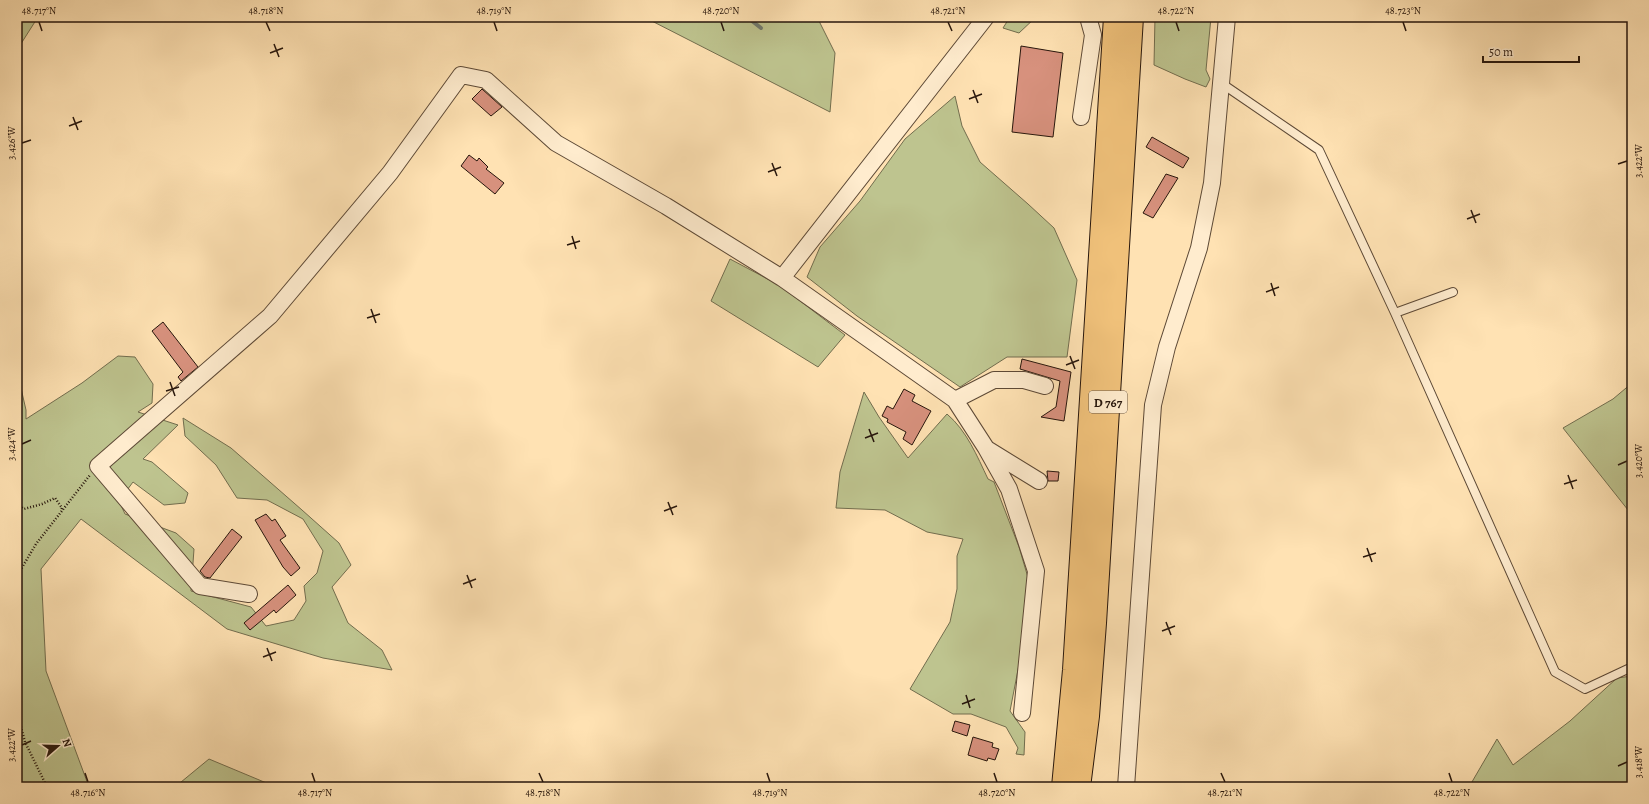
<svg xmlns="http://www.w3.org/2000/svg" width="1649" height="804" font-family="Alegreya,serif">
<style>
.green{fill:#bec48f;stroke:#726d4e}
.lines{fill:none;stroke-linecap:round;stroke-linejoin:round}
.stream{stroke:#707a6e;stroke-width:4}
.building{fill:#d7917d;stroke:#27160c}
.service-casing{stroke:#5d4936;stroke-width:10}
.minor-casing{stroke:#5d4936;stroke-width:18}
.trunk-casing{stroke:#27160c;stroke-width:24}
.path{stroke:#27160c;stroke-width:2.5;stroke-dasharray:1 2;stroke-linecap:butt}
.service{stroke:#ffecce;stroke-width:8}
.minor{stroke:#ffecce;stroke-width:16}
.trunk{stroke:#f0c17a;stroke-width:22}
.ticks{fill:none;stroke:#27160c;stroke-width:1.5}
.labels{text-anchor:middle;dominant-baseline:central;stroke-width:4;stroke-linejoin:round;paint-order:stroke}
.shield{fill:#ffecce;stroke:#685646;stroke-width:1}
.shield-label{font-size:13px;font-weight:bold;fill:#27160c}
.neatline{fill:none;stroke:#27160c;stroke-width:1.5}
.ticks-label{font-size:10px;text-anchor:middle;fill:#27160c}
</style>
<rect width="100%" height="100%" fill="#ffe2b3"/>
<filter id="stains"><feTurbulence type="fractalNoise" baseFrequency=".005" numOctaves="4"/><feColorMatrix values="0 0 0 0 .2 0 0 0 0 .09 0 0 0 0 .02 0 0 0 .5 -.17"/></filter>
<radialGradient id="worn" r=".72"><stop offset=".6" stop-color="#630" stop-opacity="0"/><stop offset="1" stop-color="#630" stop-opacity=".3"/></radialGradient>
<path class="green" d="M17,17h21l-21,33z
M644,17h173l18,36 -5,59z
M1010,17h26l-17,16 -16,-5z
M1155,17h56l-5,53 4,9 -4,8 -21,-8 -31,-14z
M955,96l7,30 18,36 48,42 26,24 23,52 -10,77h-60l-47,30 -103,-71 -50,-39 13,-30 40,-46 45,-62z
M730,259l49,26 66,50 -27,32 -107,-66z
M118,356l17,1 18,27 -1,19 -14,9 40,13 -35,34 9,3 36,31 -3,10 -21,2 -31,-23 -14,19 6,13 51,19 18,16 -3,42 60,16 15,19 28,-6 12,-19 -2,-15 13,-13 6,-22 -20,-32 -36,-19 -30,-2 -21,-33 -31,-29 -2,-18 48,30 71,62 37,33 12,22 -19,22 16,36 34,27 10,20 -69,-12 -96,-29 -146,-110 -40,50 5,102 43,116h-72v-416l9,39v9l56,-36z
M1632,383v132l-69,-87 50,-29z
M864,392l15,25 29,41 39,-44c20,17 30,42 41,65l6,3 25,65 10,34 -6,63 -13,67 15,21 -1,23 -8,-1 2,-6 -12,-21 -35,-13h-18l-43,-25 40,-67 7,-33v-33l6,-17 -36,-7 -42,-22 -49,-2 4,-36z
M1632,676v111h-163l28,-48 16,26 57,-44 47,-43z
M209,759l67,28h-101z"/>
<g class="lines">
<path class="stream" d="M747,17l14,11"/>
</g>
<path class="building" d="M1021,46l42,7 -10,84 -41,-5z
M482,89l20,18 -11,9 -19,-17z
M1152,137l37,21 -6,10 -37,-21z
M469,155l8,6 2,-3 9,9 -2,2 18,14 -9,11 -34,-28z
M1166,174l12,4 -25,40 -10,-5z
M163,322l35,45 -17,14 -3,-4 5,-5 -31,-41z
M1022,359l49,13 -7,49 -23,-4 15,-10 4,-26 -40,-12z
M904,389l11,6 -3,6 19,10 -19,34 -9,-6 3,-7 -19,-10 1,-3 -6,-3 5,-10 6,3z
M1047,471l12,1 -1,9h-10z
M266,514l6,7 3,-2 11,17 -6,4 20,28 -9,8 -8,-9 -28,-47z
M232,529l10,8 -32,41 -5,-1 -5,-6z
M288,585l8,10 -20,18 -2,-3 -24,20 -6,-7z
M955,721l15,4 -3,11 -15,-5z
M973,737l20,6 -1,4 7,2 -4,11 -7,-2 -1,3 -19,-6z"/>
<g class="lines">
<defs>
<path id="service" d="M1221,83l98,67 76,163 160,359 30,17 47,-22
M1395,313l58,-21"/>
<path id="minor" d="M1081,117l12,-82 -5,-18
M782,278l204,-261
M955,400l39,-20h30l21,6
M987,449l52,32
M249,594l-49,-8 -102,-120 172,-150 120,-143 71,-98 25,5 70,63 110,63 116,72 173,122 31,48 23,41 27,82 -14,142
M1126,787l27,-382 14,-58 32,-99 13,-65 15,-166"/>
<path id="trunk" d="M1063,787l11,-117 41,-653
M1079,787l9,-71 7,-93 37,-606"/>
</defs>
<use href="#service" class="service-casing"/>
<use href="#minor" class="minor-casing"/>
<use href="#trunk" class="trunk-casing"/>
<path class="path" d="M17,504l7,5 18,-5 13,-6 7,10 -1,2
M17,576l19,-32 54,-69
M17,712l8,30 22,45"/>
<use href="#service" class="service"/>
<use href="#minor" class="minor"/>
<use href="#trunk" class="trunk"/>
</g>
<path class="ticks" d="M39,22l3,9M266,22l4,9M494,22l3,9M721,22l3,9M948,22l4,9M1176,22l3,9M1403,22l3,9M274,44l5,13M270,53l13,-5M973,90l5,13M969,99l13,-5M73,117l5,13M69,126l13,-5M22,143l9,-3M772,163l5,13M1618,164l9,-3M768,172l13,-5M1471,210l5,13M1467,219l13,-5M572,236l4,13M567,245l13,-4M1271,283l4,13M1266,292l13,-5M371,309l5,14M367,318l13,-4M1070,356l5,13M1066,365l13,-5M170,382l5,14M166,391l13,-4M869,429l5,13M865,438l13,-5M22,444l9,-4M1618,465l9,-4M1568,475l5,14M1564,484l13,-4M668,502l5,13M664,511l13,-5M1367,548l5,14M1363,557l13,-4M467,575l5,13M463,584l13,-5M1166,622l5,13M1162,631l13,-5M267,648l5,13M263,657l13,-5M966,695l4,13M962,704l13,-5M22,745l9,-4M1618,766l9,-4M85,773l3,9M312,773l3,9M539,773l4,9M767,773l3,9M994,773l3,9M1221,773l4,9M1449,773l3,9"/>
<g class="labels">
<rect class="shield" x="1089" y="391" width="38" height="22" rx="3"/>
<g class="shield-label">
<text x="1108" y="402">D 767</text>
</g>
</g>
<rect width="1649" height="804" fill="none" stroke="#ffe2b3" stroke-width="44"/>
<g transform="translate(58 746) rotate(70)" stroke="#ffecce" stroke-width="3" paint-order="stroke">
<path d="M0-3L7 15L0 10L-7 15Z" fill="#27160c"/>
<text y="-6" font-size="11" font-weight="bold" text-anchor="middle" fill="#27160c">N</text>
</g>
<path d="M1483 56v6h96v-6" fill="none" stroke="#27160c" stroke-width="2"/>
<text x="1489" y="56" font-size="12" fill="#27160c" stroke="#ffecce" stroke-width="3" paint-order="stroke">50 m</text>
<rect x="22" y="22" width="1605" height="760" class="neatline"/>
<g class="ticks-label">
<text x="39" y="14">48.717°N</text>
<text x="266" y="14">48.718°N</text>
<text x="494" y="14">48.719°N</text>
<text x="721" y="14">48.720°N</text>
<text x="948" y="14">48.721°N</text>
<text x="1176" y="14">48.722°N</text>
<text x="1403" y="14">48.723°N</text>
<text transform="translate(11 143) rotate(-90)" y="4">3.426°W</text>
<text transform="translate(1638 161) rotate(-90)" y="4">3.422°W</text>
<text transform="translate(11 444) rotate(-90)" y="4">3.424°W</text>
<text transform="translate(1638 461) rotate(-90)" y="4">3.420°W</text>
<text transform="translate(11 745) rotate(-90)" y="4">3.422°W</text>
<text transform="translate(1638 762) rotate(-90)" y="4">3.418°W</text>
<text x="88" y="796">48.716°N</text>
<text x="315" y="796">48.717°N</text>
<text x="543" y="796">48.718°N</text>
<text x="770" y="796">48.719°N</text>
<text x="997" y="796">48.720°N</text>
<text x="1225" y="796">48.721°N</text>
<text x="1452" y="796">48.722°N</text>
</g>
<rect width="100%" height="100%" filter="url(#stains)"/>
<rect width="100%" height="100%" fill="url(#worn)"/>
</svg>
